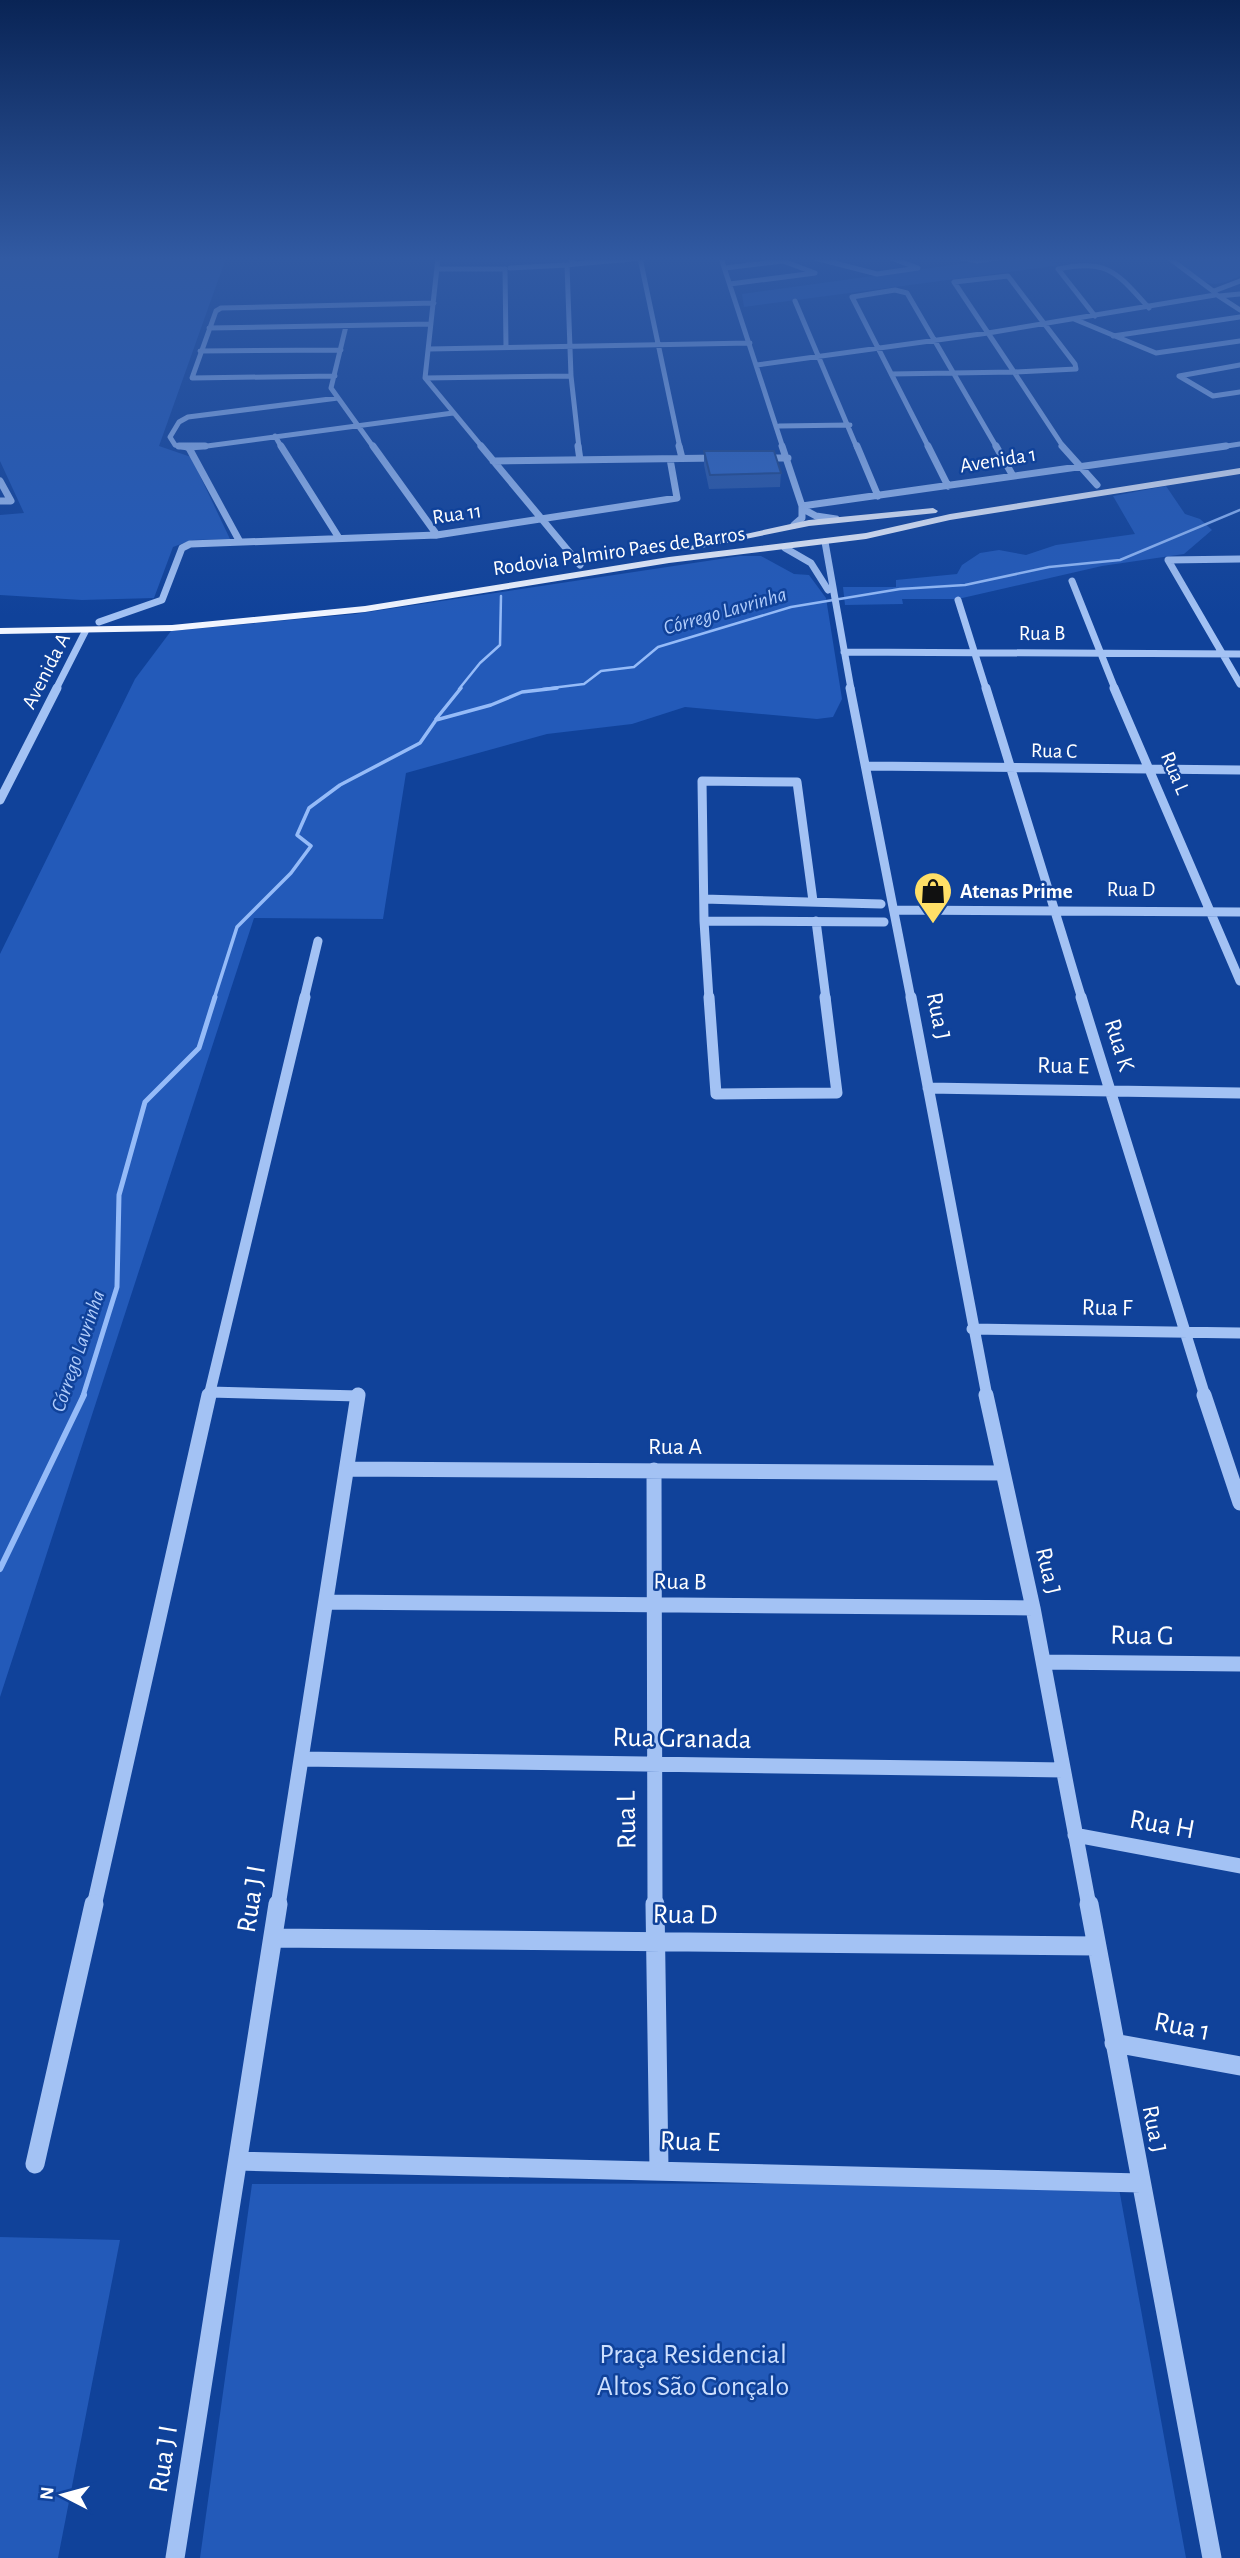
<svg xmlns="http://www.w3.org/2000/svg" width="1240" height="2558" font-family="'Alegreya Sans',sans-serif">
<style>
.green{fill:#235ab9}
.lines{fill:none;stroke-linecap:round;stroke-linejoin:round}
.stream-far3{stroke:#95bbf8;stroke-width:2.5}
.stream-far2{stroke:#95bbf8;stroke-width:3.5}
.stream-far1{stroke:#95bbf8;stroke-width:5}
.stream{stroke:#95bbf8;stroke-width:6}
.minor-far5{stroke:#a3c2f4;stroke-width:5}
.minor-far4{stroke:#a3c2f4;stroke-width:7}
.minor-far3{stroke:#a3c2f4;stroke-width:9}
.minor-far2{stroke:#a3c2f4;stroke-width:11}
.minor-far1{stroke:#a3c2f4;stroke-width:15}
.minor{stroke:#a3c2f4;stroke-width:19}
.major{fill:#f1f5ff;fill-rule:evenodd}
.wall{fill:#2d59a6}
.building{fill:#3468c1;stroke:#244987;stroke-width:2}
.labels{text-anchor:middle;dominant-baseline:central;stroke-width:5;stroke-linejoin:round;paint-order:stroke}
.far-street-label{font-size:21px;fill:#fff;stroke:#10429a}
.far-water-label{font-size:21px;font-style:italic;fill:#b0ccfb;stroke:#10429a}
.far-poi-label{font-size:21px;font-weight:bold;fill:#fff;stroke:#10429a;text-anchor:start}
.street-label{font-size:24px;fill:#fff;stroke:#10429a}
.near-street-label{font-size:28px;fill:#fff;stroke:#10429a}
.near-park-label{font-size:28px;fill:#ccdffe;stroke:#10429a}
</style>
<rect width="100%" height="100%" fill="#10429a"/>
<path class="green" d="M0,258h226l-67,188 32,11 39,82 -38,1 -19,7 -19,51 -72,2 -82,-5v-80l24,-2 -24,-52z
M1004,258h35l22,7 -317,42 -2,-13z
M1175,258h65v18c-34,17 -39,4 -65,-18z
M1166,486l19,28 15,5 12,11 -28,24 -82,12 -144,33h-56l1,5 -58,1 -2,-18h53v-7l61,-6 5,-9 18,-12 19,-3 27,5 30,-10 79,-11 -22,-38z
M740,556h21l33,18 15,1 17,23 16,101 -9,18 -16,2 -132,-12 -53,17 -85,10 -141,39 -23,146 -129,-1 -254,779v-743l135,-275 36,-48 184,-17z
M1118,2183l68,375h-986l52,-374z
M0,2237l120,3 -62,318h-58z"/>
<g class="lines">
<path class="stream-far3" d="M459,689l21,-26 20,-18 1,-49
M543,689l41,-5 17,-13 33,-4 24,-20 133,-40 109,-18 65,-4 84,-18 71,-7 120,-50"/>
<path class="stream-far2" d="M436,719l25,-31
M214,999l23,-72 54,-54 20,-27 -14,-11 12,-27 31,-23 80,-42 16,-23 55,-15 31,-13 35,-4"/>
<path class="stream-far1" d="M83,1396l34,-109 2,-92 26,-93 54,-54 16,-51"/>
<path class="stream" d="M0,1569l84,-174"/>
<path class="minor-far5" d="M438,258l-13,120 58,70
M640,258l40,190
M721,258l62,190
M815,258l62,16 41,-6 -27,-10
M962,258l15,3 21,-3
M1169,258l44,33
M570,259l5,5 69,-6
M575,264l-8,1 4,111 8,72
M510,268l57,-3
M725,268l58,-7 32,12 -85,11
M437,269h68
M505,269l1,78
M1008,276l67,88 1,5 -62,3 -60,-90z
M1214,291l26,-10
M1217,295l23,15
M1219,296l21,-2
M795,301l62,147
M1095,316l-37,-47c50,-11 59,4 91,39
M1074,319l82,34 84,-12
M346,326l-15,62 43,60
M209,328l222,-4
M1113,336l127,-19
M429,349l321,-6
M200,351l141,-1
M757,365l231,-32 227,-38
M1014,372l50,76
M891,374l123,-2
M335,376l-143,2 24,-67 5,-3 213,-5
M1179,376l34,20 27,-4
M1179,376l61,-11
M425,378l146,-2
M779,426l71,-1
M275,436l7,12
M187,448l-12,-3 -5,-8 9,-15 9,-5 150,-19
M192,448l261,-35
M929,448l-77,-151 43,-7 12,3 90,155
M1214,448l26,-4"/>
<path class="minor-far4" d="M179,446h26
M281,446l58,92
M373,446l64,89
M481,446l99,119
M578,446l2,14
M679,446l3,12
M782,446l20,60v12l-8,7
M857,446l21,50
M928,446l20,40
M996,446l17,30
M1062,446l35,39
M189,448l51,94
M762,458h26
M493,461l227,-3
M0,481l11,20h-11
M802,506l424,-60
M803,509l13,7 20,3
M825,542l26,147
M785,548l26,15 17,27
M1240,559l-72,1 72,124
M1072,581l43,108
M958,600l28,89
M99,622l63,-22 20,-52 8,-4 247,-9 240,-37 -7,-39
M844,652l396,2
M56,689l29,-57"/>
<path class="minor-far3" d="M850,688l61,311
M986,688l96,311
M1114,688l126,293
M867,766l373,4
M0,800l57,-112
M704,899l177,5
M895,910l345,2
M704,921l180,1
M816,921l10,78
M304,999l14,-58
M709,999l-5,-78 -2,-140 95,1 16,119"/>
<path class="minor-far2" d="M709,997l7,97 121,-1 -12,-96
M911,997l76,399
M1081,997l124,399
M928,1088l312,5
M972,1329l268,4
M210,1392l148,4
M209,1396l96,-399"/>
<path class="minor-far1" d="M986,1395l47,213 56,298
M1204,1395l36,108
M347,1469l656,4
M654,1470l1,436
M326,1602l707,6
M1044,1662l196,2
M301,1759l762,11
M1075,1835l165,31
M94,1906l115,-511
M278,1906l80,-511"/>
<path class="minor" d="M655,1904l4,265
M1089,1904l123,654
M273,1938l823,8
M1114,2043l126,23
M238,2161l903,22
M35,2164l59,-260
M175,2558l103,-654"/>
<path class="major" d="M1240,468v6l-290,46 -84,19 -197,24 -304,49 -193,19 -172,3v-6l172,-3 193,-19 304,-49 197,-24 84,-19z
M933,508l5,3 -2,2 -127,13 -118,24 -5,-3 123,-27z"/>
</g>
<path class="wall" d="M704,451l77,22 -1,14 -71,2 -5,-24z"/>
<path class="building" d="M704,451h70l7,22 -71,2z"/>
<linearGradient id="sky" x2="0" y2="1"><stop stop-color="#092455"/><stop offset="0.42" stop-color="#315aa3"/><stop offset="1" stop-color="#315aa3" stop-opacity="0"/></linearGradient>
<rect width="1240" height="616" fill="url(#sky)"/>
<defs>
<symbol id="shop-pin" viewBox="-11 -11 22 30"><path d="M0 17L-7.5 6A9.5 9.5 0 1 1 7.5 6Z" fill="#ffdf67" stroke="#10429a"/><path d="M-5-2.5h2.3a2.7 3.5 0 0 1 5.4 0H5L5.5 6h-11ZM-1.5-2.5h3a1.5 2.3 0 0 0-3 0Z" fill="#111"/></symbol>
</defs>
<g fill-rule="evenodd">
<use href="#shop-pin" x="911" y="869" width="44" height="60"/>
</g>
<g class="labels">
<g class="far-street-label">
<text transform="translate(998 460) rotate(-9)">Avenida 1</text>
<text transform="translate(457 514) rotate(-8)">Rua 11</text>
<text transform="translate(619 551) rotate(-8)">Rodovia Palmiro Paes de Barros</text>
<text x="1042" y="633">Rua B</text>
<text transform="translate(46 671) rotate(-63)">Avenida A</text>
<text transform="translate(1054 751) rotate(1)">Rua C</text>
<text transform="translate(1175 773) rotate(67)">Rua L</text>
<text x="1131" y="889">Rua D</text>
</g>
<g class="far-water-label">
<text transform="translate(725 611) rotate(-16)">Córrego Lavrinha</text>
<text transform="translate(78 1351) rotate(-71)">Córrego Lavrinha</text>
</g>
<g class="far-poi-label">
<text x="960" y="891">Atenas Prime</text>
</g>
<g class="street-label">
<text transform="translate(938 1016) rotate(79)">Rua J</text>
<text transform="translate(1119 1045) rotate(73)">Rua K</text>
<text transform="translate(1063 1066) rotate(1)">Rua E</text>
<text transform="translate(1107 1308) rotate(1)">Rua F</text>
<text x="675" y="1447">Rua A</text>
<text transform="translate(1048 1571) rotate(77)">Rua J</text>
<text transform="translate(680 1582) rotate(1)">Rua B</text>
<text transform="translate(1154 2129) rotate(79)">Rua J</text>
</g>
<g class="near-street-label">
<text transform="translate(1142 1636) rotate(1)">Rua G</text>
<text transform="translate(682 1739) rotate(1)">Rua Granada</text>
<text transform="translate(627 1820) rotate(-91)">Rua L</text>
<text transform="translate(1162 1825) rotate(10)">Rua H</text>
<text transform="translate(252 1899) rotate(-81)">Rua J I</text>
<text transform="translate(685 1915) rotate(1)">Rua D</text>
<text transform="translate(1182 2027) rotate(11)">Rua 1</text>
<text transform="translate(690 2142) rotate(2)">Rua E</text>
<text transform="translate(164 2459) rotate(-81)">Rua J I</text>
</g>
<g class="near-park-label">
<text x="693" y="2355">Praça Residencial<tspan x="693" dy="32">Altos São Gonçalo</tspan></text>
</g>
</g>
<g transform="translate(63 2495) rotate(276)" stroke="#10429a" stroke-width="5" paint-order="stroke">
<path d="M0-5L12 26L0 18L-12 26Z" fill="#ffffff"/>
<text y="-10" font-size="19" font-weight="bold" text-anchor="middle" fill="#ffffff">N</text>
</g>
</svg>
